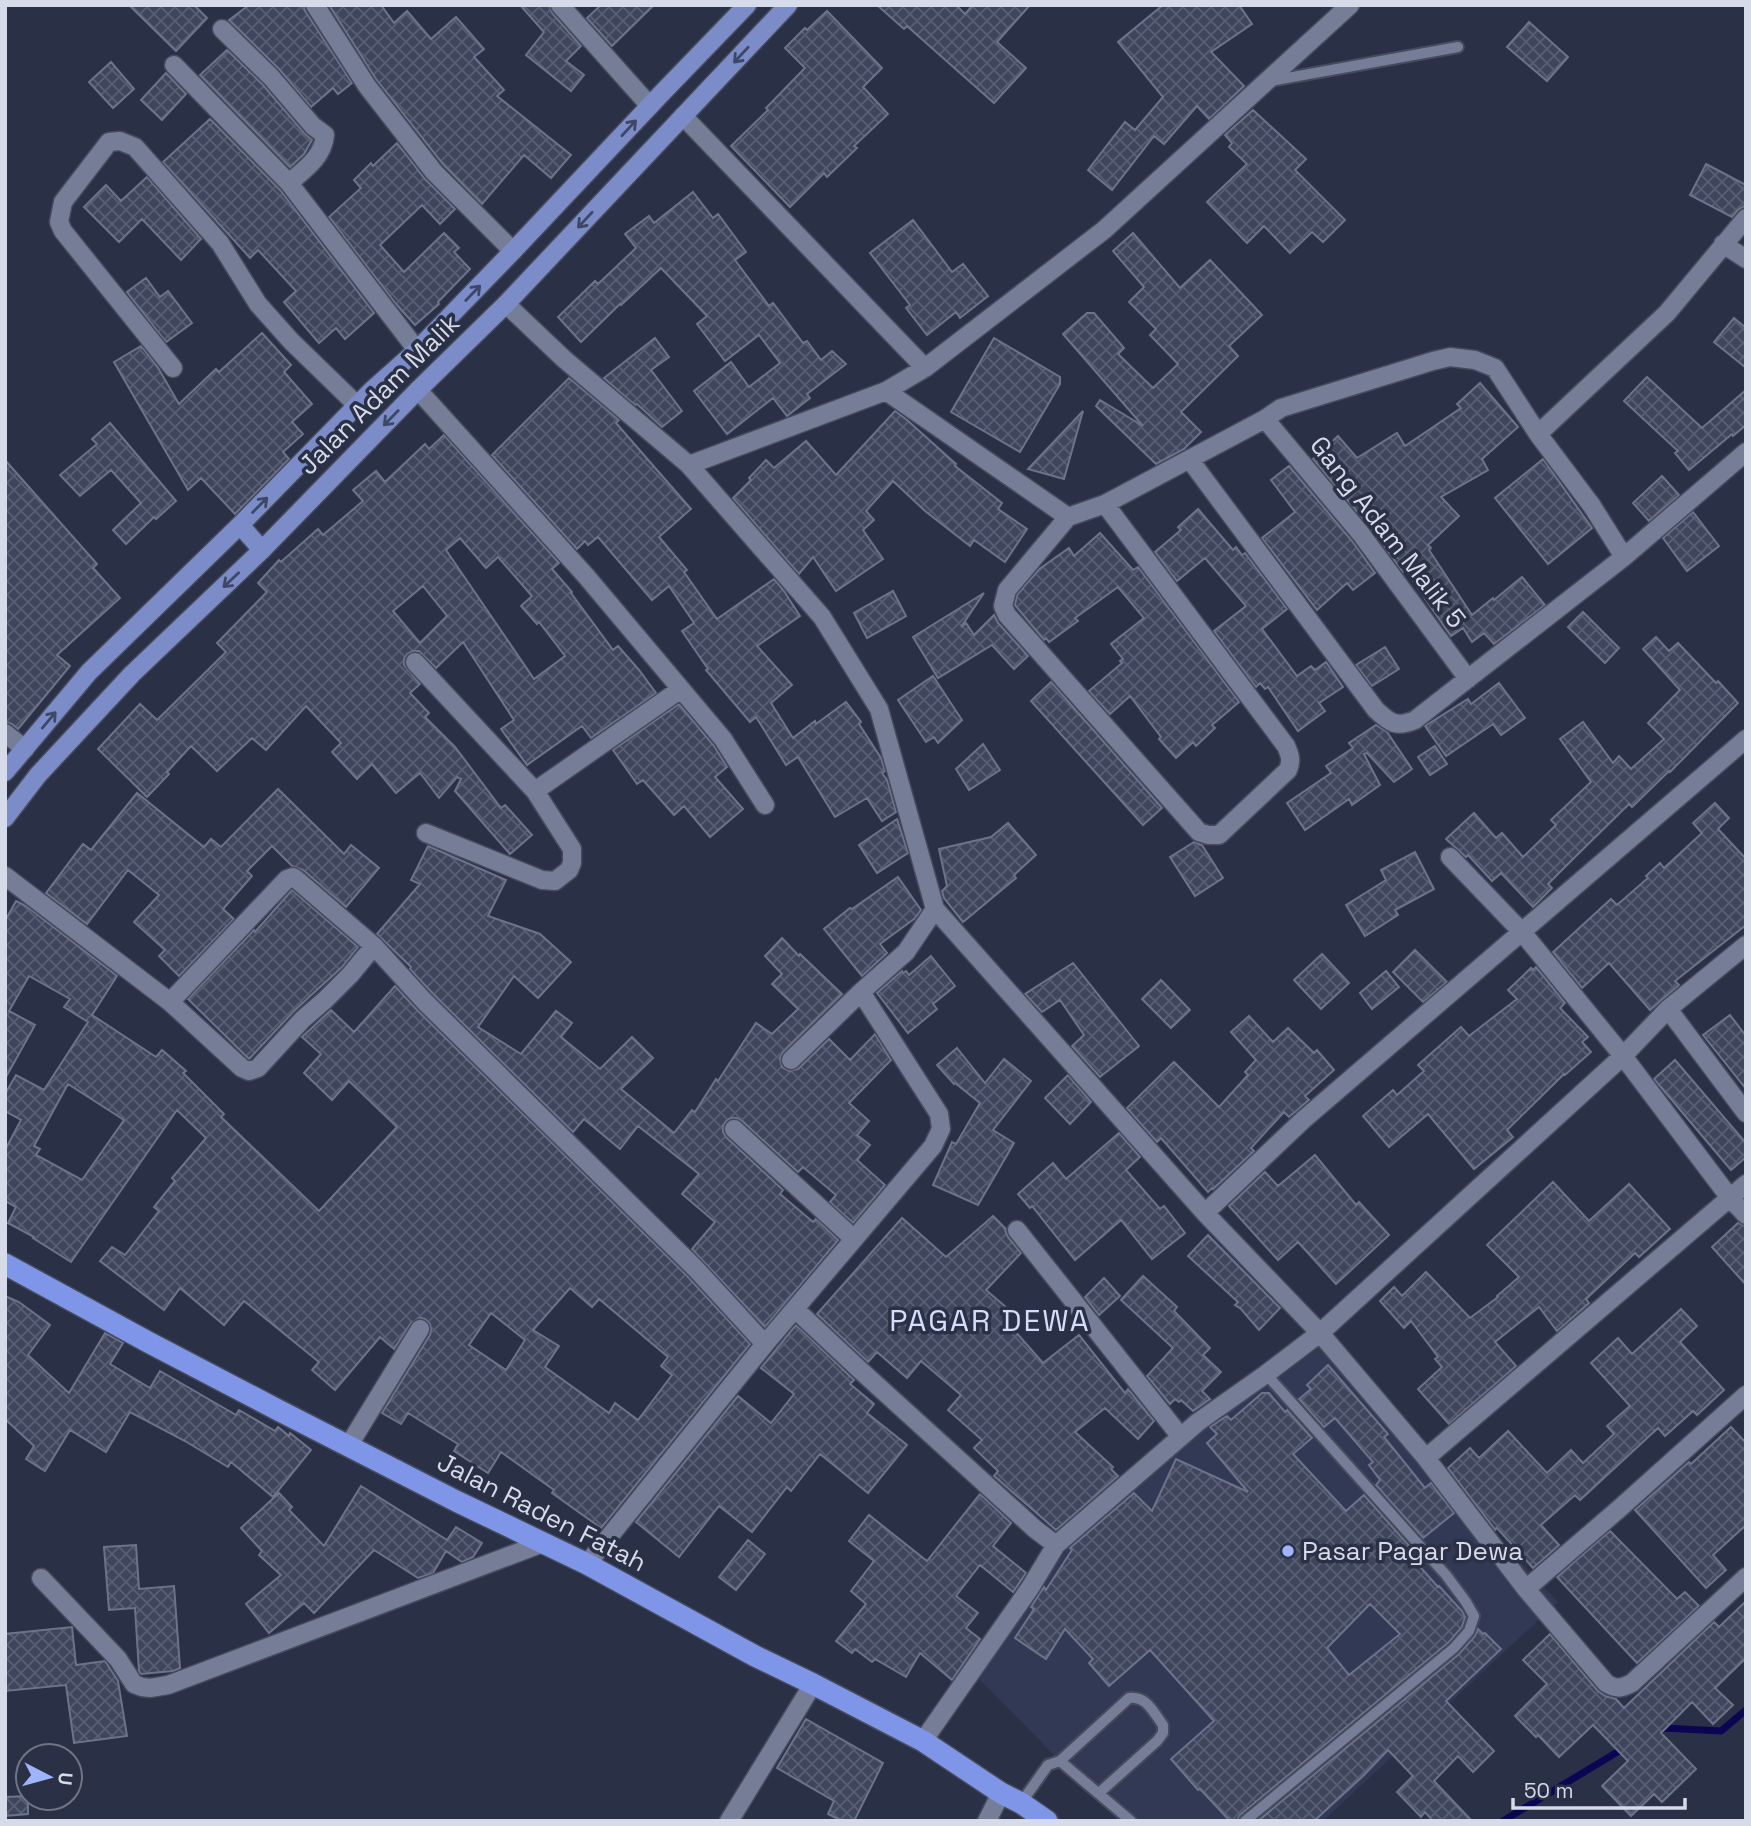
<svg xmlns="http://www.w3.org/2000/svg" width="1751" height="1826" font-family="'Space Grotesk',sans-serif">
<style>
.built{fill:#313954}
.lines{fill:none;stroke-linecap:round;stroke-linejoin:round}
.stream{stroke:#0b0654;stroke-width:7}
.building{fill:url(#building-cross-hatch);stroke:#6c748c;stroke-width:2;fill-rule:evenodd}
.lane-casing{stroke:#454b5c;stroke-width:14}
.street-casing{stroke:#454b5c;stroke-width:21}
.primary-casing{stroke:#454b5c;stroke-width:21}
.highway-casing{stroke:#454b5c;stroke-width:24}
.lane{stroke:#767e97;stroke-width:10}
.street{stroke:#767e97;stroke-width:18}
.primary{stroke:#7b8cc8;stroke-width:18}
.highway{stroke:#7f96e8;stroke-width:21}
.oneway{stroke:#3e4766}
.poi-dot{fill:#9eb4fd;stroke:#2a3045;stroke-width:2.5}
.labels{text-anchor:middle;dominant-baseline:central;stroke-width:7;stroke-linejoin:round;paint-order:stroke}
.street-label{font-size:26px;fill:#d6dbe9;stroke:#2a3045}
.poi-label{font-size:26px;fill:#d6dbe9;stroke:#2a3045;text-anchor:start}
.quarter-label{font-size:30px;letter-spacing:2px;fill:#d4defa;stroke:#2a3045}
</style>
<defs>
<pattern id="building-cross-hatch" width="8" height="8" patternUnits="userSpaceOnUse" patternTransform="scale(1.75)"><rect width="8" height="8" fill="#3e455c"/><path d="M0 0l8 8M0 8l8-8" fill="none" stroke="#595f73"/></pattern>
</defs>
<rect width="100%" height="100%" fill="#2a3045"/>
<path class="built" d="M1309,1335l249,267 -235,219h-204l-141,-143 122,-177z"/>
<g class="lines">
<path class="stream" d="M1660,1730l4,-2 57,3 25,-21
M1503,1821l121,-73"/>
</g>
<path class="building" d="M129,5h65l13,13 -31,33z
M249,5h55l1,6 47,72 -14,11 -5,-6 -22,19 -32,-38 -50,-49z
M329,5h52l13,18 13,-12 24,28 25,-22 28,32 -10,8 30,33 -7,6 74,59 -20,23 -27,-23 -42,49 -39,-40 -67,-85z
M520,5h29l3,8 29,33 -15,15 18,14 -13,16 -45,-36 18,-23z
M601,5h53l-42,41 -25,-28z
M877,5h79l9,9 8,-9h57l-33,37 29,26 -32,35 -87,-77 -3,3z
M1163,5h76l13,19 -41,28 33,34 -35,33 -12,-13 -33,38 -10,-8 -42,54 -24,-20 37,-48 10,8 28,-33 -45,-55z
M827,11l55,57 -19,19 25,27 -34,32 3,2 -30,29 -3,-4 -34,34 -59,-61 37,-36 -2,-2 39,-40 -20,-20 20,-20 2,2z
M1529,22l39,35 -21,24 -40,-34z
M227,50l36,35 41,48 8,7 -8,14 -14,13 -90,-92z
M111,62l23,27 -21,19 -24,-26z
M166,73l20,21 -24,26 -21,-20z
M1253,110l53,49 -11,11 50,50 -22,22 -11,-10 -22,21 -26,-27 -17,17 -40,-41 40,-38 -18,-17 3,-4 -7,-8z
M210,119l70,71 94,123 -29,26 -9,-11 -17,15 -35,-41 12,-11 -38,-41 -8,8 -87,-96z
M397,143l28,36 30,30 -15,15 -18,-19 -42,40 24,27 40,-39 15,15 -5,4 16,17 -32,33 1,2 -24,21 -19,-21 -67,-87 32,-29 -7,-8 17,-17 2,3z
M1706,164l40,21v20l-8,5 -6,7 -42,-22z
M147,177l54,62 -20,21 -39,-41 -23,23 -35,-35 22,-22 15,16z
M693,192l20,26 5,-4 28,38 -11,8 34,46 4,-3 30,40 4,-2 14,19 11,-9 14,13 -39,30 3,4 -23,18 -14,-18 -46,36 -33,-43 37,-29 18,25 31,-24 -21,-28 -34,26 -28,-37 10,-8 -46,-48 -40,37 -1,-1 -39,38 -23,-25 37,-36 3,3 38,-36 -11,-14 24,-18 5,7z
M913,220l39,52 11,-8 25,32 -28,22 -4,-6 -29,23 -21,-27 4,-3 -40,-52z
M1133,233l47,55 30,-28 52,55 -33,31 9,10 -57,56 20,20 -17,17 -28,15 -60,-58 4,-6 43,26 -80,-92 24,-21h7l30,35 -6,6 35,34 25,-24 -28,-29 6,-6 -27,-27 15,-15 -31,-36z
M146,278l14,19 8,-6 24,32 -26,19 -39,-50z
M1734,318l12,10v40l-32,-26z
M262,333l29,32 -7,7 28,32 -20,18 11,12 -20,18 6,7 -54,55 -34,-36 -13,12 -74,-128 27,-16 16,20 22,38 37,-35 3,3z
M655,338l14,19 -18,13 31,41 -20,16 -25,-23 -2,1 -31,-27z
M994,338l66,39v7l-40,68 -69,-40z
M1647,377l55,51 44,-38v35l-13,11 -1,-2 -43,36 -14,-17 3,-2 -54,-50z
M569,378l50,42 -3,3 75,86 -32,28 28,33 -3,2 33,47 57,-40 10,12 16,25 -43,30 35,39 -21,18 22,35 22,-17 1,3 30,-22 15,20 -2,2 22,34 4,13 -3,2 5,7 9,32 -14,9 -15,-23 -32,19 -37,-60 -12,8 -30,-48 -6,5 -44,-52 2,-1 -26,-38 12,-8 -25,-37 -17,14 -54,-63 -10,8 -3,-4 -8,8 -85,-94z
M1480,383l38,44 -36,32 6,11 -47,27 18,19 -31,29 3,3 -2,2 43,65 21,-17 1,2 28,-23 23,28 -51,39 -10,-11 -12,9 -9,-14 -12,8 -46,-66 -2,2 -33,-45 -57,-68 25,-23 19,22 40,-25 8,13 56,-38 -4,-4z
M895,411l12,9 49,44 -1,2 47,37 -4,6 29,20 -22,33 -31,-22 -4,6 -45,-35 -32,-30 -27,30 8,9 -11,10 20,29 -47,32 -23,-34 -14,17 -66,-76 18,-18 -2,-2 17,-18 8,8 32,-27 30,34z
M1083,411l-19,68 -36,-10z
M110,423l66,78 -20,18 -2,-2 -28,27 -13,-14 28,-27 -30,-33 -31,26 -20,-21 37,-31 -5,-5z
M444,435l115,128 -7,6 20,23 -1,1 42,57 5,-4 21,24 17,23 -65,45 -9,-12 -55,39 -26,-36 13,-9 -51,-78 -27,26 -17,-17h-6l-6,3 -3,5v6l16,19 -10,9 19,20 -4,4 30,30 46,61 4,-3 27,30 -22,19 -55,-63 6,-12 -4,-2 -18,21 -19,-25 -24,20 -24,-29 -15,15 -25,-27 9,-9 -35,-37 -40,44 -14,-12 -35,33 -26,-25 -24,26 2,2 -22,23 -49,-48 42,-45 17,16 69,-68 -9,-9 50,-51 -9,-9 21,-23 2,2 37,-33 5,6 40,-34 -10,-11 23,-19 9,11 40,-38 4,5zM460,538l26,30 12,-11 34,39 -11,10 16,18 2,-2 26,34 -31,23 -88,-129zM423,586l24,30 -27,27 -27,-32z
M1543,459l49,69 -44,36 -53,-66z
M5,460l92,104 -4,4 27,30 -63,57 13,11 -52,63 -6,-5 -7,-2z
M1289,466l63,75 23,32 -22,17 -6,-7 -30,27 -55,-72 33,-26 -24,-32z
M1662,476l17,19 -30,26 -16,-18z
M1198,509l35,41 3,-3 6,8 3,-2 42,56 -25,20 35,47 14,-10 4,4 11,-8 17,25 -24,16 6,8 -27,20 -30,-44 -3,2 -5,-6 -4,4 -42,-56 32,-25 -41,-48 -28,23 -22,-29 26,-22 -3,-3z
M1693,512l26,34 -32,25 -24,-33z
M1100,533l33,37 5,-3 101,135 -27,23 3,3 -19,18 -3,-4 -17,16 -17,-19 2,-2 -31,-41 -20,18 -21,-23 33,-28 -2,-2 3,-2 -12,-15 33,-26 -26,-31 -43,31 3,3 -29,21 -3,-4 -2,2 -29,-35 2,-10 21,-25 31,-22 5,8z
M893,591l13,25 -39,22 -13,-25z
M984,593l-23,34 5,-4 8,12 20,-20 4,8 30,33 -14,13 -22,-24 -54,33 -25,-41z
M1583,612l36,36 -14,15 -37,-36z
M1656,637l13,14 9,-8 38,40 2,-2 20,22 -68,69 -1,-1 -37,36 -3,-3 -54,53 -27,27 4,4 -19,19 -32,-34 -9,8 -24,-26 -2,2 -20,-18 28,-26 22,25 6,-5 21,24 33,-32 -5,-5 40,-38 -31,-43 23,-17 30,41 6,-7 12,13 33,-30 -16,-16 32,-33 -37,-41z
M1385,647l14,22 -27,17 -16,-21z
M933,676l29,44 -24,23 -4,-6 -8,5 -28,-42z
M1051,682l111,126 -19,17 -112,-124z
M1499,683l26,35 -24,17 -8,-11 -47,32 -21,-30 43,-27 3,5z
M679,704l35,42 13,21 -12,10 28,32 -33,28 -26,-31 -10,9 -31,-35 -6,4 -24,-34z
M1376,725l11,7 25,37 -18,13 -27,-29 -3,1 16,31 -28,20 -3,-6 -44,31 -18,-27 44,-30 -5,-7 27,-18 -4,-5z
M983,744l17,26 -31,20 -13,-21z
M1435,746l12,18 -17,11 -12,-18z
M278,789l66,65 7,-9 28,23 -33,39 -43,-37 -11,-4 -20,-20 -25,25 5,5 -29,33 11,10 -55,57 -20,-20 6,-6 -31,-28 25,-27 -31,-25 -41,54 -41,-31 37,-49 8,6 46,-57 67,54 7,-8 10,8z
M1715,803l14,15 -11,11 28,30v66l-71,56 4,4 -29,25 -41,-47 -27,25 -29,-36 58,-53 6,6 31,-27 -2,-2 14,-13 4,5 38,-35 -9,-10z
M897,819l11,34 -31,20 -18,-28z
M1008,823l28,32 -22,20 2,3 -53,44 -19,-24 -2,-7 5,-5 -8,-37 52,-12z
M1194,842l8,3 21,33 -28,18 -25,-39z
M428,846l78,34 -18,36 52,18 31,28 -33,36 -24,-22 -36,51 43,27 35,-43 16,12 -11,14 39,32 32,-32 21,21 -32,31 53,44 18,-23 3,2 21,-33 2,2 38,-58 16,11 26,-25 -26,-25 10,-10 -17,-18 17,-18 17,18 1,-2 42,40 -59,58 -3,6 2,9 7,4 9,-2 31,-30 21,21 25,-26 16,26 -42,43 20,18 -12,14 13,10 -13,15 28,25 -32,38 -23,-21 6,-7 -33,-28 -5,5 -56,-51 -5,-3h-6l-5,3 -3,5v6l3,5 57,53 -3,4 33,28 3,-3 22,21 -73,87 -73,-78 23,-27 -33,-28 17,-20 -61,-48 -18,23 -36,-30 -11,13 -140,-138 -23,-25 1,-2 -34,-33 43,-50 -9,-4z
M1415,852l19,37 -39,21 3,5 -33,21 -19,-31 40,-25 -5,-10z
M898,877l23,33 -7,9 -34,25 7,9 -25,23 -38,-47 26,-21 2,1z
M292,890l66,57 -16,20 -47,43 -46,49 -61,-60 66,-69 1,2z
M16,901l10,5 91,70 -25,39 64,42 6,-7 24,21 -3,2 41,41 -3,3 98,94 78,-84 -48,-46 -17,19 -28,-27 17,-19 -19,-17 29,-27 23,22 41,-46 22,24 270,266 63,68 -149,184 -49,-35 2,-3 -53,-38 -13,21 -34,-22 4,-7 -50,-31 -7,11 -19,-11 48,-78 1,-5 -1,-6 -5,-5 -5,-1 -9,5 -17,26 -14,-12 -45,53 -23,-20 7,-8 -75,-61 -20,24 -44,-37 -16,22 -64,-49 12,-14 13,8 34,-44 -5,-4 21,-26 -3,-3 34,-40 -29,-28 -106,152 -38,-24 1,-1 -26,-14 8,-16 -11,-6v-51l16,-30 -16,-9v-17l11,-19 28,15 44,-68 -24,-15 6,-8 -41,-23 -20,35 26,14 -30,54v-158zM68,1084l56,36 -42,60 -46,-25 4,-6 -6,-3zM570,1288l22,19 7,-8 69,58 -7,9 11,9 -34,45 -23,-17 -6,10 -64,-46 14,-21 -26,-16zM491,1313l34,27 -19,30 -37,-25z
M1415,950l32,32 -24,20 -30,-30z
M1322,954l27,29 -28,26 -27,-29z
M931,956l24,30 -22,18 4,5 -29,24 -31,-40 25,-22 1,2 3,-2 3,4z
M1073,963l66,83 -39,31 -28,-31 12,-11 -24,-35 -18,12 -17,-18z
M1536,967l29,36 -5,5 28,29 -6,5 9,10 -26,23 -1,-1 -57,56 6,7 -39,32 -46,-55 -39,33 -26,-31 30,-26 4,5 27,-24 -6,-6 43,-38 8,9 48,-37 -9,-9 23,-22 2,2z
M1386,971l13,16 -27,22 -12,-16z
M1161,980l29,30 -19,18 -29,-29z
M1730,1015l16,21v53l-43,-54z
M1249,1016l24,26 15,-14 26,25 3,-3 17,20 -29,26 4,4 -20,17 -5,-5 -33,36 3,3 -41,38 -1,-1 -4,4 -47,-54 -4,4 -30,-34 47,-46 45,45 29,-32 -3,-3 11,-12 -25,-28z
M957,1048l28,35 19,-24 27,22 -38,49 21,13 -36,62 -45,-20 19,-43 4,2 24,-41 -25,-20 -1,1 -17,-19z
M1675,1060l71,83v14l-15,13 -77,-91z
M1068,1075l23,27 -21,22 -25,-26z
M1119,1133l21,24 -14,13 34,39 4,-3 21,27 -33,26 -31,-39 -46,40 -43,-54 -2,2 -12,-14 35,-31 13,16z
M1315,1155l41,50 3,-3 30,33 -53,49 -38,-42 -20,18 -49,-54 36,-34 13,14z
M1553,1182l36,39 40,-37 41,45 -31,28 -4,-4 -49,46 3,4 -32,28 -18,-24 -44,35 21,24 -67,58 -31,-35 24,-22 -7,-8 3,-2 -27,-36 -7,7 -24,-27 14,-14 8,9 24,-24 44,46 28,-21 -1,-1 22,-19 -32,-32z
M993,1216l13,13 -1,1 3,7 13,16 -35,37 27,23 -7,8 37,42 36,-28 46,58 3,-4 26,32 -16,18 -33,-31 -30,24 38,35 -2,2 7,7 -62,54 -62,-54 4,-5 -24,-23 8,-8 -34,-30 13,-15 -40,-34 -14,17 -30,-26 -9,10 -51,-48 85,-96 44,39z
M1738,1223l8,3v59l-34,-38z
M1208,1235l72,73 -21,22 -18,-21 -6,-4 3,-3 -50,-46z
M1143,1276l34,31 -3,4 36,37 -7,7 18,17 -19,19 8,8 -17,12 -12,-11 -2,2 -4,-3 -5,5 -23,-28 26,-28 -52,-48z
M1104,1278l16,18 -21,19 -14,-18z
M5,1296l14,6 31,23 -22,30 41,38 36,-60 18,10 -13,21 40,24 10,-17 76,44 3,-5 36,21 3,-4 11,9 1,-3 21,17 -38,47 -42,-35 -3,5 -43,-26 -55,-29 -24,40 -36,-22 -25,41 -19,-12 8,-13 -29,-27z
M1681,1309l16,17 -17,16 44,48 -27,25 -4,-4 -28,25 -7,-8 -78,72 -5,-5 -34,30 18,20 -26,23 -36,-40 -2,2 -2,-3 -45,-59 22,-20 9,10 29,-27 39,42 24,-23 12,13 31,-29 -7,-8 23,-20 -39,-43 27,-25 14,16z
M796,1325l58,55 -4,4 24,20 -7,9 40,32 -39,48 -48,-39 -29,37 -4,-4 -35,45 -33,-26 -40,51 -43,-35 102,-126 33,27 23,-29 -33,-26z
M1328,1365l60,69 -4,3 41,51 6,-5 23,30 -31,25 -47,-53 4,-5 -11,-15 4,-3 -38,-44 -11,9 -25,-28 12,-10 -4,-4z
M1262,1393h7l16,19 2,-2 25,28 -19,16 53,57 18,-16 47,53 -5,3 32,36 1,-1 23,25 3,6 -3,10 -13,15 -209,173 -3,6h-7l-30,-32 -2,1 -27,-31 43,-38 -64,-71 -41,36 -20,-23 4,-4 -28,-30 -19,30 -31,-21 19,-29 -3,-2 13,-20 2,3 26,-40 -2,-2 64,-55 18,18 24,-52 72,33 -41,-49 10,-9 -7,-7 17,-11 4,4zM1370,1604l30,30 -51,41 -22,-27z
M1731,1427l15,16v82l-33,30 13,15 -20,18 -71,-78 54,-48 2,2z
M361,1486l86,54 9,-13 26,16 -9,14 -11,5 -16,-11 -13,22 -15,5 -44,-28 -60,63 -10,-10 -35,30 -23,-29 35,-29 -22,-20 3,-4 -21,-23 38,-35 13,14 -3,3 35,36z
M980,1494l31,29 -18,23 33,27 -13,19 -33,-27 -24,31 22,17 -12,15 14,11 -28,41 -32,-27 -14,24 -31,-18 -3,3 -17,-13 -3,4 -16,-12 30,-37 -15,-13 23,-30 -25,-20 20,-26 58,46z
M1610,1531l67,68 8,-7 14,14 -62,57 -80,-86z
M748,1540l17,14 -29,36 -17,-13z
M136,1545l3,44 35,-3 6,82 -7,3 -32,3 -2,-3 -4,-63 -26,2 -5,-63z
M1746,1601v57l-31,30 18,17 -20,19 -21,-22 -31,31 35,36 -34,33 -8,-8 -23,22 -29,-30 26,-25 -35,-36 -34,32 -21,-22 -2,2 -21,-21 32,-32 -24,-24 27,-26 47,56 8,6 11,3 8,9 90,-86 5,5z
M72,1627l4,38 29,-4 13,20 9,55 -53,7 -8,-58 -61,6v-57z
M1478,1629l5,5 2,-1 16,16 -55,52 48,50 -21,21 -15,-16 -24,25 38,40h-39l-8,-9 -4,5 -24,-25 16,-16 -25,-26 -26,27 -48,44h-56l201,-167 16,-18z
M806,1719l77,44 -29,58h-12l-14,-7 6,-13 -57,-33z
M28,1796v18l-23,2v-19z"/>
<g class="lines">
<defs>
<path id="lane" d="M1270,81l188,-34
M1060,1761l69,-63c18,-2 24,14 34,27v8l-6,8 -58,52
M1021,1803l27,-38 12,-4 71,60
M1245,1821l209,-173 15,-17 5,-15 -8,-14 -20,-27 -180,-201"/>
<path id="street" d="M315,5l52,81 67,86 79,79
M560,5l90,101
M222,29l49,48 42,49 12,9c-2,22 -20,34 -36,48
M174,65l115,118 128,167
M683,116l242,252
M1723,244l23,15
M506,304l58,55 125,106 133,152 57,92 56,200 270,304 115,120 106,125 100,131 80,94c11,7 16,5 26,0l114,-106
M173,368l-110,-137 -4,-9 4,-20 46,-60 11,-1 15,6 85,96 38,61 33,37 67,65
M418,390l168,186 137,163 42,66
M886,391l39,-23 179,-138 246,-225
M1265,419l96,115 107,145
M1538,434l129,-121 79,-95
M1190,460l186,250c14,13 20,18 39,10l209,-163 122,-105
M689,465l197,-74 182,126 37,-13 181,242c4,9 6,14 2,24l-69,65h-11l-9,-3 -192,-217 -4,-9 4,-16 61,-73
M1105,504l160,-85 16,-11 152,-47 17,-4 25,3 20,8 43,66 54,72 32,51
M415,662l120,129
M5,733l20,16
M426,833l116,47 13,1 14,-11 3,-7v-14l-37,-58 146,-102
M1450,857l72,75 101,124 107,142 16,17
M5,876l165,126 72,66 7,3 9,-3 45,-49 22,-19 25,-25 24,-29 51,56 270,266 70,76 -178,220
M170,1002l117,-123 6,-2 3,2 78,67
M1668,1009l78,104
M791,1060l70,-68 45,-40 29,-43
M734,1129l119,109
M1205,1213l98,-93 443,-381
M1017,1230l164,207
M795,1309l64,60 176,160 21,16 -26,43 -107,153
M765,1344l168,-198 8,-17 -2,-15 -78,-122
M349,1445l71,-116
M1426,1458l320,-274
M1056,1545l142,-123 68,-48 54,-41 303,-277 45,-47 78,-64
M41,1578l77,81 16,25 8,3 8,1 18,-3 375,-142
M1526,1589l94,-81 126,-113
M729,1821l84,-137
M987,1821l14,-28"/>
<path id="primary" d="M240,525l22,25
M5,772l84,-100 151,-147 131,-134 46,-41 96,-99 148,-157 86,-89
M5,818l33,-43 94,-101 130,-124 156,-160 88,-86 282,-299"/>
<path id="highway" d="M5,1264l143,78 130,68 178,91 131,63 168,92 58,28 110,57 78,52 20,10 26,18"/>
</defs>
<use href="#lane" class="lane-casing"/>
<use href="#street" class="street-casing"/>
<use href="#primary" class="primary-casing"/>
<use href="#highway" class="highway-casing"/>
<use href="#lane" class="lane"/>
<use href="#street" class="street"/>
<use href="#primary" class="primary"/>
<use href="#highway" class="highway"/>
</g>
<defs><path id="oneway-shaft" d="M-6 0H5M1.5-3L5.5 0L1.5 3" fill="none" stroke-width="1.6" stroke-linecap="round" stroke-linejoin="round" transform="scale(1.75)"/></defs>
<g class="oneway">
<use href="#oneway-shaft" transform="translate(741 55) rotate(133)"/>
<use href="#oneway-shaft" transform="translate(629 128) rotate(-47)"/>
<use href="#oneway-shaft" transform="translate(585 220) rotate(133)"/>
<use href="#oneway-shaft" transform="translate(473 293) rotate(-46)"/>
<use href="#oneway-shaft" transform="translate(391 418) rotate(134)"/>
<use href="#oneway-shaft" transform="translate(260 505) rotate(-45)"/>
<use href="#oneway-shaft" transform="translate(231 580) rotate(137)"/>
<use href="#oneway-shaft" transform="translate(49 720) rotate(-50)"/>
</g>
<circle class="poi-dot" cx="1288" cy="1551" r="7"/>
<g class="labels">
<g class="street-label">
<text transform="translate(379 394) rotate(-45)">Jalan Adam Malik</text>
<text transform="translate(1388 532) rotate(52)">Gang Adam Malik 5</text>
<text transform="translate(542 1512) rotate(27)">Jalan Raden Fatah</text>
</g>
<g class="poi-label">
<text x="1302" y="1551">Pasar Pagar Dewa</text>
</g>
<g class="quarter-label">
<text x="990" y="1320">PAGAR DEWA</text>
</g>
</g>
<rect width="1751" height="1826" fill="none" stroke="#d6dbe9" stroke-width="14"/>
<g transform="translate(49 1777) rotate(96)"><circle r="33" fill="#2a3045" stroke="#6f7487" stroke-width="2"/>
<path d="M0-5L12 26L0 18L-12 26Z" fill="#9eb4fd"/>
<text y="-10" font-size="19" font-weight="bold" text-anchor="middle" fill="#d6dbe9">U</text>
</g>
<path d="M1513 1798v10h172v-10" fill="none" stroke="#d6dbe9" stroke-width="3.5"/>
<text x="1524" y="1798" font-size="21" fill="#d6dbe9" stroke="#2a3045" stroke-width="5" paint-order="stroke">50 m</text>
</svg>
